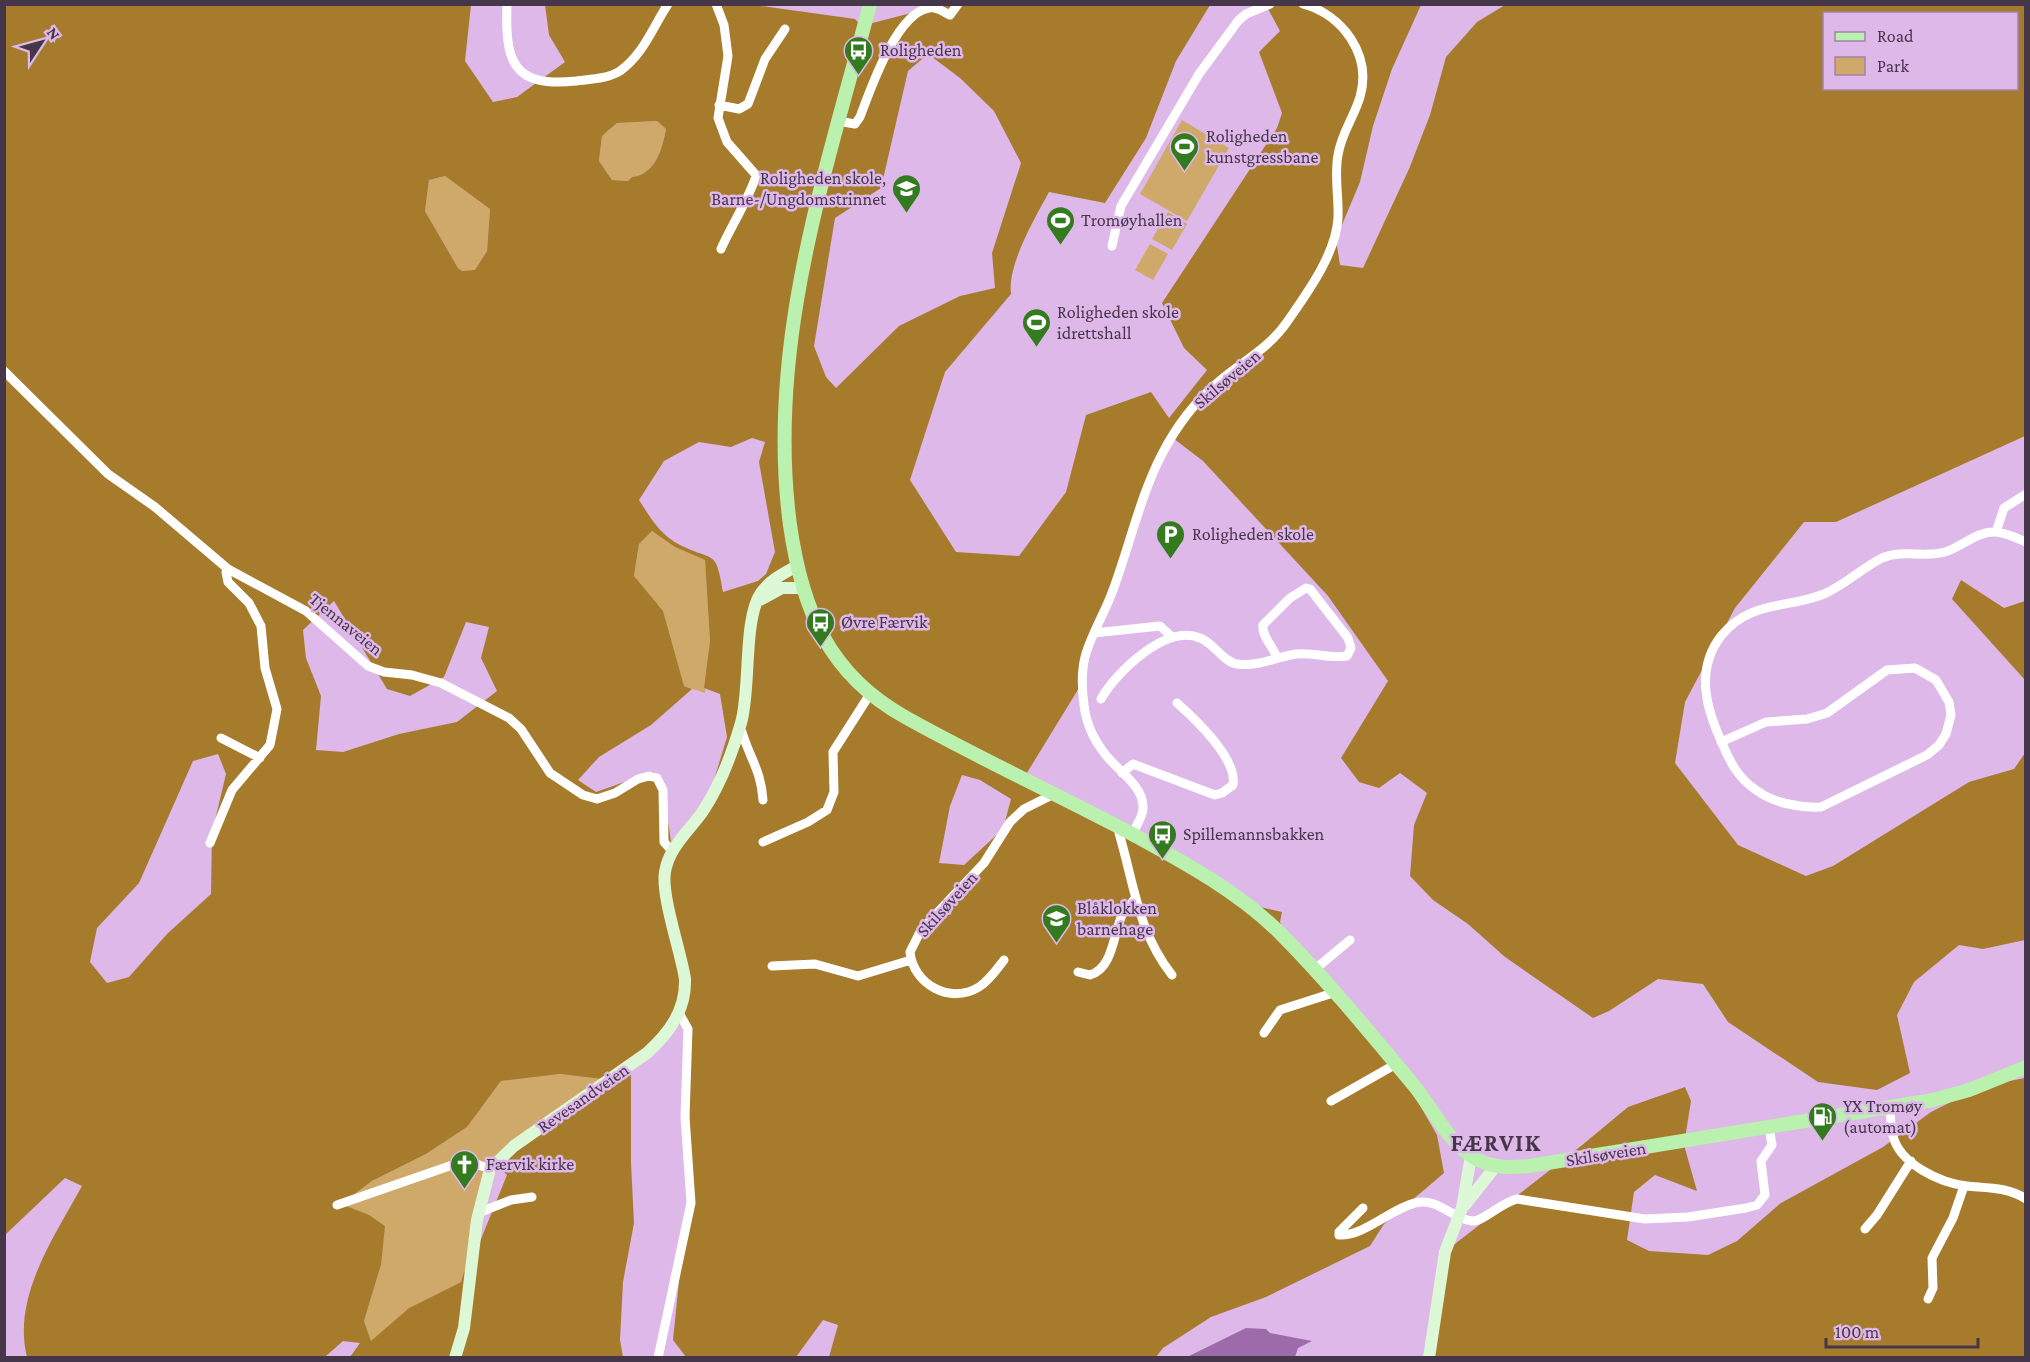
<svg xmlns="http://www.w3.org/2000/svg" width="2030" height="1362" font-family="'Crimson Pro',serif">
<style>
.green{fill:#cfa96a}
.forest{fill:#a67c2c;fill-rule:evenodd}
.water{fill:#9d6ba9}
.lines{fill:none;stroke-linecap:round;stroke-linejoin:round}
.minor{stroke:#fff;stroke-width:9}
.secondary{stroke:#ddf8d6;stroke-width:12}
.primary{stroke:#bbf1ae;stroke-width:14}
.labels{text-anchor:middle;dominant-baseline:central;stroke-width:5;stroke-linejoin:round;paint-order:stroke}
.poi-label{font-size:18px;fill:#46364a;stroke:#deb8e8;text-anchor:start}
.street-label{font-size:18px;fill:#46364a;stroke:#deb8e8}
.district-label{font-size:24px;font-weight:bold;letter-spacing:1.5px;fill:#46364a;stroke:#deb8e8}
</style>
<rect width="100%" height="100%" fill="#deb8e8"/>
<path class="green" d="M1182,120l47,28 -42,73 -47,-27z
M657,121l9,8c-4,20 -10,45 -34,48l-4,4 -16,-1 -13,-19 3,-25 15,-13z
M445,176l45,33 -3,42 -12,20h-13l-4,-3 -33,-57 4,-31z
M1168,212l19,12 -15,26 -20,-11z
M1150,244l18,10 -15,26 -18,-10z
M652,531l23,16 30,13 5,81 -5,52 -21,-7 -7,-23 -43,-87 5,-32z
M560,1074l51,6 -99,65 -32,42 -10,39 7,18 -16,38 -52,26 -38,34 -7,-21 17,-56 -41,-61 32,-23 54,-27 41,-27 34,-46z"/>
<path class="forest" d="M5,5h466l-6,56 28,41 24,-5 48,-35 -16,-27 -4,-30h209l101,14 6,7 50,-13 14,-8h285l-34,56 -30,77 -41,65 -56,-11c-14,26 -42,73 -38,102l-66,78 -35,108 46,72 63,4 47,-64 20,-77 65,-23 18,26 38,-48 -23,-22 -22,-45 115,-175 5,-15 -23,-61 21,-21 -14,-26h155l-29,64 -19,57 -13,56 -24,57 4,26 23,3 46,-99 21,-54 16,-58 31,-35 28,-17h520v431l-189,86h-32l-69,86 -50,94 -10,61 63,82 68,31 27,-10 136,-84 45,-13 11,-16v187l-42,9 -24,-4 -45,37 -17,33 13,58 -33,17 -59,-8 -90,-60 -25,-38 -45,-5 -49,32 -16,7 -88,-61 -37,-33 -35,-24 -23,-24 4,-51 13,-32 -27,-20 -21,15 -20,-6 -18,-24 47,-77 -60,-85 -125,-135 -34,-26 -77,201 -13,52 -54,88 226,129 31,7 -2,10 11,26 116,135 30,52 7,38 -60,51 -14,22 -104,51 -55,20 -48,31 -7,9h-327l9,-32 -15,-5 -27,37h-110l-13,-17 18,-176 -5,-146 -55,53v92l3,60 -11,59 -3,58 3,17h-273l10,-14 -17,-2 -18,16h-298c-15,-60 27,-120 55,-171l-17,-8 -60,57zM1824,14h192v74h-192zM928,54l32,24 34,33 27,52 -29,90 3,35 -35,8 -61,30 -63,62 -10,-11 -12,-31 21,-128 46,-30 27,-117zM657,121l9,8c-4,20 -10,45 -34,48l-4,4 -16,-1 -13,-19 3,-25 15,-13zM445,176l45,33 -3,42 -12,19 -13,1 -4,-3 -33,-57 4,-31zM752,438l13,4 -6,20 16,90 -9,22 -8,7 -35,11c-7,-44 -9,-30 -43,-47 -19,-9 -30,-28 -41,-45l25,-39 35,-19 32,5zM652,531l23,16 30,13 5,81 -6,47 16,6 7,43 -17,56 -39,49 -8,-56 -10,-14 -57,20 -18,-12 21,-23 52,-32 41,-36 -8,-3 -21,-75 -29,-35 5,-32zM334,601l53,88 23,7 34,-19 22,-55 23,5 -8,31 16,33 -40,31 -58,12 -56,18 -27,-2 5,-54 -15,-38 -3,-28zM218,754l8,20 -14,59 -1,61 -44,40 -38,43 -22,6 -17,-21 7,-34 42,-45 54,-122zM962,775l18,5 31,19 -8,30 -39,36 -25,-2 11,-57zM560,1074l50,6 -101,76 -9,12 7,7 -39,96 -4,1 -3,10 -52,26 -38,33 -7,-20 17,-56 4,-39 -16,-11 -28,-11 31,-23 54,-27 41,-27 34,-46z
M1961,580l43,28 21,-7v79l-73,-81z
M2025,1078v279l-596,1 13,-104 139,-108 47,-39 57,-20 6,14 -7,44 13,46 -42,-16 -21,17 -7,48 22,11 59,4 29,-14 44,-38 102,-56 48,-35 52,-26z"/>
<path class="water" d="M1246,1328l20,1 4,4 42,8 -14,7 -3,9h-108z"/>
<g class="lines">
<path class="minor" d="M507,4c-2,57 5,84 69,77 15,-2 31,-2 44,-10 23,-16 33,-44 48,-67
M716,4l8,21 4,31 -10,62 9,24 29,33c-2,14 -28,57 -35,74
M719,105l20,4 9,-5 17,-45 20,-30
M838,121l17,3 5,-7c10,-26 36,-104 69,-109 8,-2 14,4 21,7l8,-11
M1112,246l9,-40 78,-132 39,-53 8,-7 24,-10
M4,371l104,103 47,33 73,62 78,42 62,55 16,6 28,3 29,8 68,35 12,11 29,44 33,22 14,4 18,-6 23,-14 11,-3 8,2 6,12 1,52 8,9
M1996,532l8,-24 22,-14
M1094,633l66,-7 12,11
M1101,699c15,-27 65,-75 99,-61 14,5 23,24 37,26 21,3 39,-7 59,-10 17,-2 34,5 51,2l4,-8 -3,-10 -38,-49 -4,-1 -16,10 -27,27c-2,11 11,22 14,33
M739,730l3,2c8,27 19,38 21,68
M221,738l39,20
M1721,742l45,-20 41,-3 20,-6 60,-43 28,-2 21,12 13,22 2,13 -5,19 -7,11 -12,10 -106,52c-21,1 -48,-4 -65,-17 -18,-12 -26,-28 -34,-47 -16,-35 -27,-73 -1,-107 29,-36 66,-27 103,-42 21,-9 38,-26 58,-36 21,-9 42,0 63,-6 17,-5 32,-21 50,-20 10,0 21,6 31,10
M1122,773l11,-9 82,31 7,-2 11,-8c5,-26 -39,-67 -56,-82
M1120,828l-1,5c15,51 19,99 53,142
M1132,834c4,-8 11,-17 11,-26 1,-22 -26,-38 -38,-54 -11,-14 -19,-31 -21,-49 -2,-15 -3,-32 1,-48 6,-23 20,-44 28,-67 16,-43 28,-96 49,-136 14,-27 30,-49 53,-69 24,-22 53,-35 72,-63 20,-29 49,-68 51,-104 1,-21 -4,-41 0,-63 3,-21 16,-38 22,-58 12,-42 -17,-82 -57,-93
M763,842l45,-20 19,-12 7,-18 -1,-40 37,-58
M210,843l22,-53 38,-45 7,-36 -12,-41 -4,-42 -12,-23 -21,-21 -2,-10 2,-3
M1004,960c-7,9 -15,21 -25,27 -29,18 -66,-3 -69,-35l11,-22 63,-67 26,-41 14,-13 30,-15
M772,966l43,-2 43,12 53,-16
M1314,970l36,-30
M1078,972l12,3c24,-7 23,-43 33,-62 4,-5 9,-10 12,-15
M1264,1033l16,-23 53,-17
M1331,1101l65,-37
M1890,1108c1,9 0,19 3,28 7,28 47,47 74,50 20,2 41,1 59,13
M337,1205l124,-43h10l19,7
M1363,1208l-24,24v3c26,1 51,-26 76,-32 23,-6 37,16 57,18 11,1 30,-19 45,-22l128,20 43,-2 58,-9 11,-3 8,-10 -4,-34 11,-16 -3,-18
M478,1213l33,-13 21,-3
M1865,1229l12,-14 34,-54
M1928,1299l5,-11 -1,-30 21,-40 11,-32
M658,1358l33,-155 -6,-86 3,-88 -9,-16"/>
<path class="secondary" d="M760,600l22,-12h20
M1465,1205l30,-38
M455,1358l9,-30 13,-108 13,-51 24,-23 133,-93c22,-20 39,-42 38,-74 -4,-27 -24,-83 -20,-107 4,-25 24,-41 38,-61 18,-27 29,-57 38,-88 10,-34 2,-104 20,-130 9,-13 23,-20 36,-27
M1429,1358l16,-106 17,-44 9,-52"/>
<path class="primary" d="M870,4c-45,171 -104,342 -80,521 12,84 38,149 115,192 75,42 154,78 229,118 51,28 101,55 143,95 49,49 95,105 139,158 17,22 31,51 54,67 18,13 38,13 59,11l404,-66 36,-10 57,-23"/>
</g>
<defs>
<symbol id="bus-pin" viewBox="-11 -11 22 30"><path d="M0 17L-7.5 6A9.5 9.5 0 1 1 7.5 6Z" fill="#347b20" stroke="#deb8e8"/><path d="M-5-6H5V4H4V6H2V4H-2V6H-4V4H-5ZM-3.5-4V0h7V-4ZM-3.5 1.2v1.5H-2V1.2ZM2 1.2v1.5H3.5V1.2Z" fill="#fff"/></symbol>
<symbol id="stadium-pin" viewBox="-11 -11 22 30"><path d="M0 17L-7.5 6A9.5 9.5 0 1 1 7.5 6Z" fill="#347b20" stroke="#deb8e8"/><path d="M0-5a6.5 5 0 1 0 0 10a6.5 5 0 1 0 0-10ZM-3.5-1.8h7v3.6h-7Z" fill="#fff"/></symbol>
<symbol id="school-pin" viewBox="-11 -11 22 30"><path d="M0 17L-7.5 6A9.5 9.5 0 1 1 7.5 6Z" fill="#347b20" stroke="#deb8e8"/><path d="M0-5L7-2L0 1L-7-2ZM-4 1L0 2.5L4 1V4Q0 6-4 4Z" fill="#fff"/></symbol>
<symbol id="parking-pin" viewBox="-11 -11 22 30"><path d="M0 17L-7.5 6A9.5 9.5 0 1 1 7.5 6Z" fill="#347b20" stroke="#deb8e8"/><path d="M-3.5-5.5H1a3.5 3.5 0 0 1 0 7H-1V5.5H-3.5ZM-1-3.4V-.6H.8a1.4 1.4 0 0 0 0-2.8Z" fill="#fff"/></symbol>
<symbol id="fuel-pin" viewBox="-11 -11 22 30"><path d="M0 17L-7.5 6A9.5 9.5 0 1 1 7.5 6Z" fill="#347b20" stroke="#deb8e8"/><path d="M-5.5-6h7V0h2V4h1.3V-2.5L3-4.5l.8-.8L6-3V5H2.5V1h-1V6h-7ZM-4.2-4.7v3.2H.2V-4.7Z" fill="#fff"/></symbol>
<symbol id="church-pin" viewBox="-11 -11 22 30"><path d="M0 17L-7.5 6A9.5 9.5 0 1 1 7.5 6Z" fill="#347b20" stroke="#deb8e8"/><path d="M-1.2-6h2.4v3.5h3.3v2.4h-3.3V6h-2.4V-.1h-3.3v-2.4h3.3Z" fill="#fff"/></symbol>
</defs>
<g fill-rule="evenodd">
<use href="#bus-pin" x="842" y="34" width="33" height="45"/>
<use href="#stadium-pin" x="1168" y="130" width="33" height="45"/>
<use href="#school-pin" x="890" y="172" width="33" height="45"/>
<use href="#stadium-pin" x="1044" y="204" width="33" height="45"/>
<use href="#stadium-pin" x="1020" y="306" width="33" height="45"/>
<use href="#parking-pin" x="1154" y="518" width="33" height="45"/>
<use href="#bus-pin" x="804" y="606" width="33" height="45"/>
<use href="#bus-pin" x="1146" y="818" width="33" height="45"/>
<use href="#school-pin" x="1040" y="902" width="33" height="45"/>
<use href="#fuel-pin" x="1806" y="1100" width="33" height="45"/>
<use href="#church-pin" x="448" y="1148" width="33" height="45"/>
</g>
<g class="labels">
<g class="poi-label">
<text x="880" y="50">Roligheden</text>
<text x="1206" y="136">Roligheden<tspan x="1206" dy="21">kunstgressbane</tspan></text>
<text x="886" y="178" text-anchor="end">Roligheden skole,<tspan x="886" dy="21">Barne-/Ungdomstrinnet</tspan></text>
<text x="1081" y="220">Tromøyhallen</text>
<text x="1057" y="312">Roligheden skole<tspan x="1057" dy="21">idrettshall</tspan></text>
<text x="1192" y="534">Roligheden skole</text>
<text x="841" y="622">Øvre Færvik</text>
<text x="1183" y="834">Spillemannsbakken</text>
<text x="1077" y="908">Blåklokken<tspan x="1077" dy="21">barnehage</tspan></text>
<text x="1843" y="1106">YX Tromøy<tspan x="1843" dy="21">(automat)</tspan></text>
<text x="486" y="1164">Færvik kirke</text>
</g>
<g class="street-label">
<text transform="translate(1227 379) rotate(-40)">Skilsøveien</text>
<text transform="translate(346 624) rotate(39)">Tjennaveien</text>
<text transform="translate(947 904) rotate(-48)">Skilsøveien</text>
<text transform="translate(583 1098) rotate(-35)">Revesandveien</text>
<text transform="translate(1606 1154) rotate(-9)">Skilsøveien</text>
</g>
<g class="district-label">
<text x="1496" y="1142">FÆRVIK</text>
</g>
</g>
<rect width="2030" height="1362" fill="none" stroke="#46364a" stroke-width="12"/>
<rect x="1823" y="12" width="195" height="78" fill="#deb8e8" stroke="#a184a9" stroke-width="1.5"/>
<rect x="1835" y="32" width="30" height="9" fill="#bbf1ae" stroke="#a184a9" stroke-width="1.5"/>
<text x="1877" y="42" font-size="18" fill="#46364a">Road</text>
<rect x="1835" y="57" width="30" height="18" fill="#cfa96a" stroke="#a184a9" stroke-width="1.5"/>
<text x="1877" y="72" font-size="18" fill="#46364a">Park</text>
<g transform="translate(42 42) rotate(54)" stroke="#deb8e8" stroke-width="4.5" paint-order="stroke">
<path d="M0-4.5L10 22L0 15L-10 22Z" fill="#46364a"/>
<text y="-9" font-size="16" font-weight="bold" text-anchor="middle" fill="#46364a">N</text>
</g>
<path d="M1826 1338v9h152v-9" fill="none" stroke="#46364a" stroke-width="3"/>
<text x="1835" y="1338" font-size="18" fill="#46364a" stroke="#deb8e8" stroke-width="4.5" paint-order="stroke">100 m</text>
</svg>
